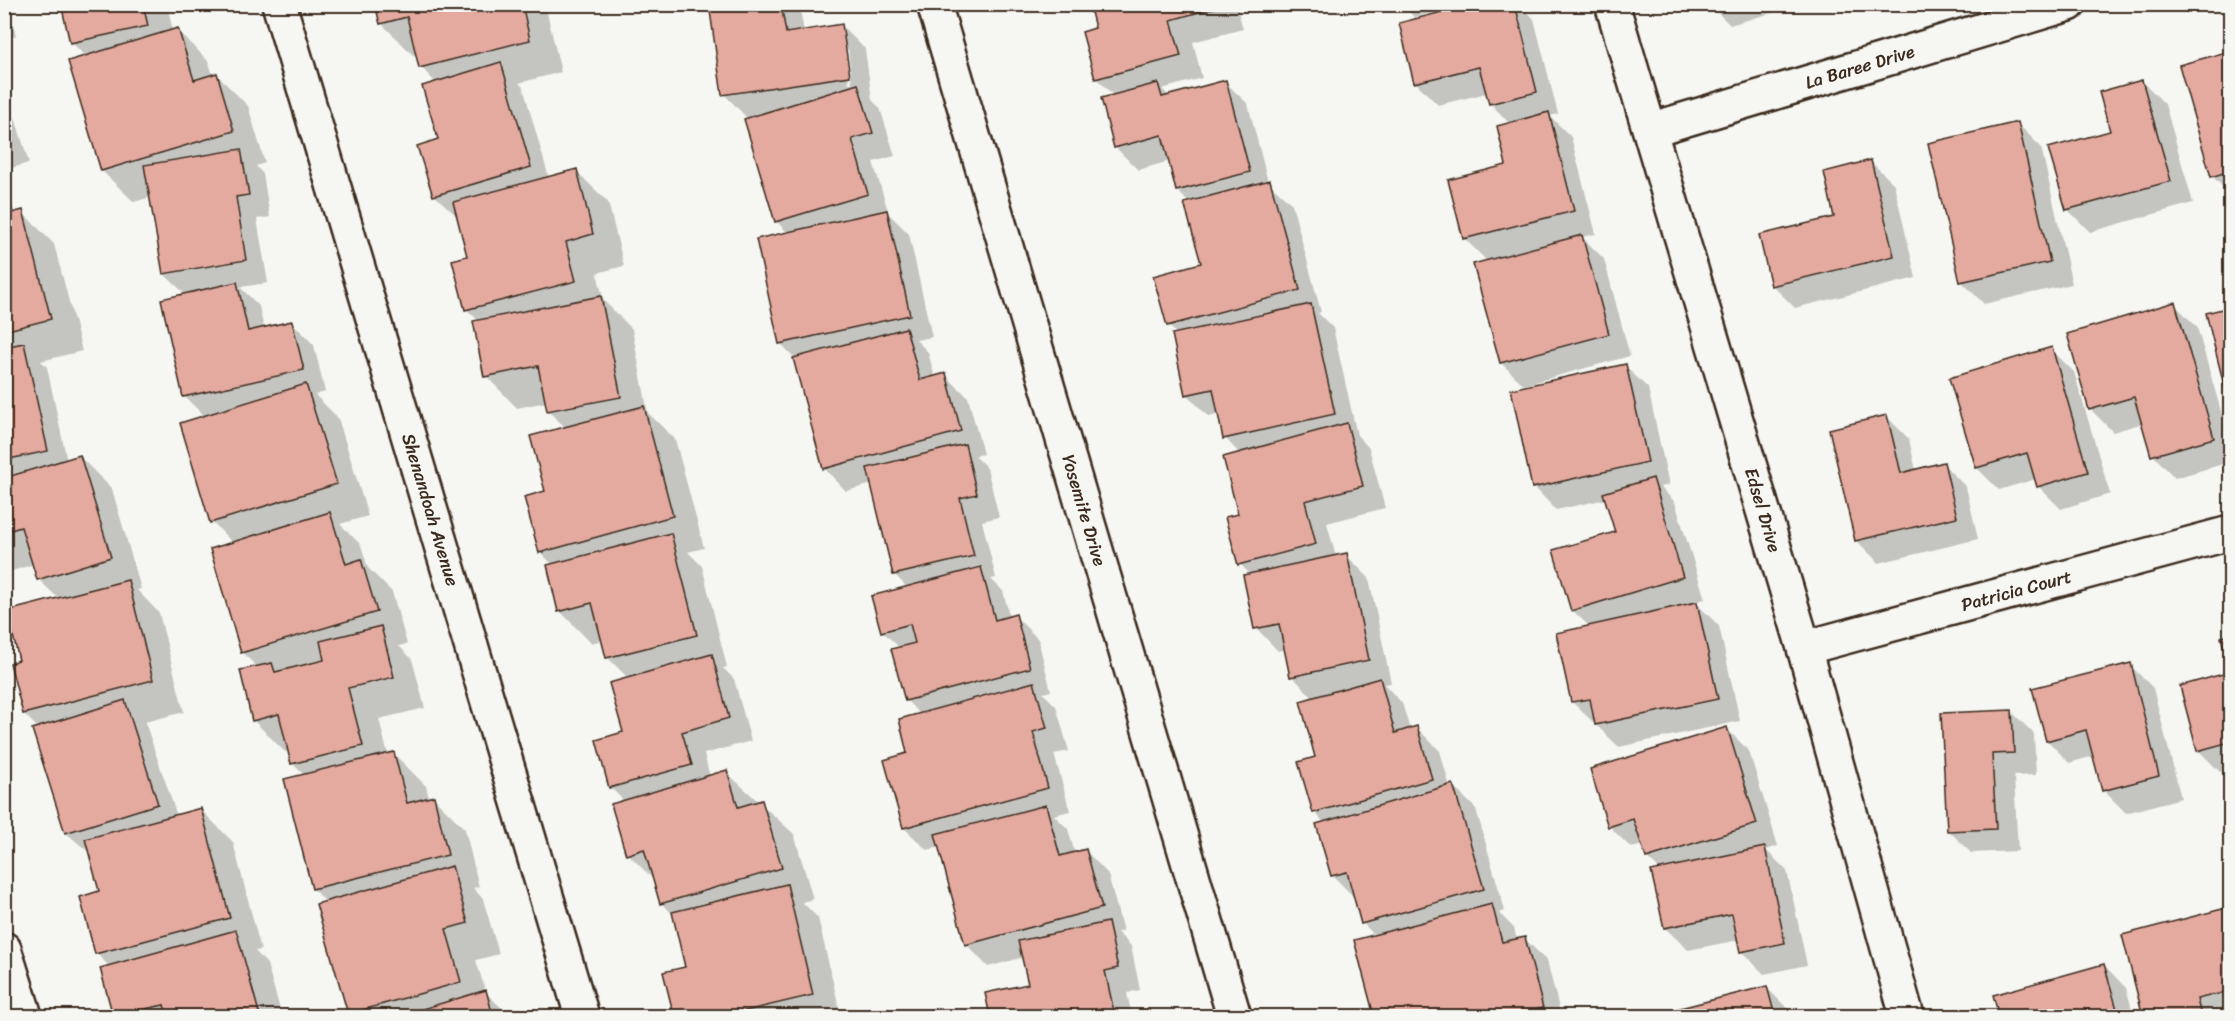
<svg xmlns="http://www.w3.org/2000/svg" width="2235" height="1021" font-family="Sriracha,sans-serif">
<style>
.shadow{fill:#0003;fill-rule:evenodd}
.building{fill:#e4aaa0;stroke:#3b2a1e;stroke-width:1.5}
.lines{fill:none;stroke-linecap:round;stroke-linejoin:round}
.minor-casing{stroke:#3b2a1e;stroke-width:38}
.tertiary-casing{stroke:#3b2a1e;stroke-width:38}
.minor{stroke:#f6f6f2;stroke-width:33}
.tertiary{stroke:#f6f6f2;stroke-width:33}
.labels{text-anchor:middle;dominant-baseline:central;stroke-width:6;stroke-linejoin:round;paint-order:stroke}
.street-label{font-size:18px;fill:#3b2a1e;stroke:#f6f6f2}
</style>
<rect width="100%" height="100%" fill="#f6f6f2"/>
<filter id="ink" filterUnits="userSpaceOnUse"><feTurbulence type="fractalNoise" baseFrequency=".0167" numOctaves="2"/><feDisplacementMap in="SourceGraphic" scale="12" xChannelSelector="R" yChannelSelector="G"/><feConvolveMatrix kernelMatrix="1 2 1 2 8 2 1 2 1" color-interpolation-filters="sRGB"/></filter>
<g filter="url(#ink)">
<path class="shadow" d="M4,4h4l8,32 -12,3z
M63,4h104l6,27 5,-1 31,32 4,14 4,-1 31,31 17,57 -9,3 7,8 7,43 -13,2 11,64 -28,4 19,19 5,23 28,-7 22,23 11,47 -10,3 23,23 30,98 -28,8 21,21 7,23 24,24 15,52 -8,2 13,13 13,49 -46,11 9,36 6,-1 32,32 3,12 4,-1 32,32 14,58 -6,1 10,11 16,55 -23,6 10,33 24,23h-158l-3,-2 -22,-111 -14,-14 -27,-108 19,-5 -13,-13 -3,-12 -4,1 -32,-32 5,-52 -16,-16 -9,-109 -21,-21 -7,-105 -21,-21 2,-101 -22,-21 -13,-77 -17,5 -32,-31 -16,-114 -15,-15z
M377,4h168l16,68 -42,11 4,4 26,91 27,-7 32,31 16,64 -27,7 7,28 28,28 16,84 27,26 29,109 -16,4 14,14 25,101 -4,1 11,11 17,62 -47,13 6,23 16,-5 68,62 19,65 -11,3 16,16 23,98h-165l-11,-43 22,-5 -12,-52 -14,-13 -6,-22 -27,-27 -3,-52 -15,-15 15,-54 4,-54 -22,-22 -4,-17 -12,3 -31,-32 -7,-46 -13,-13 7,-60 19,-64 -18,-17 -2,-9 -29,6 -31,-32 -7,-55 -13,-12 2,-52 -10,-40 -24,-22 5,-55 -3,-57 -15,-16 -4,-13 -4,1 -32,-32z
M691,4h104l5,5 4,23 38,-6 23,23 7,51 8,8 15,48 -22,6 16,52 20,20 23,103 -16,3 12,12 7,26 10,-3 23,22 15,57 -8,2 12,12 12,49 -17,4 14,57 -5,1 12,12 7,27 5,-2 23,23 13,52 -8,2 13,13 13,45 -15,3 16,57 -16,4 14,14 7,25 11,-3 22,23 15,57 -6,1 14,14 9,44 -13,3 5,23h-140l-5,-21 43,-10 -6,-28 -36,10 -22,-23 -26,-97 -13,3 -23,-22 -18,-67 23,-7 12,-39 -15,-15 -6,-52 -18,-17 26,-43 -14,-14 -21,-90 -27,7 -22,-23 -30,-111 -14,-14 8,-110 -12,-12 -28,-102 -24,-25 -13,-87 -14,3zM845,49h3l4,34h-3z
M1090,4h146l7,25 -50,13 9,36 -40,11 7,7 56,-14 23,22 20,78 24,22 29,108 -3,1 15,15 24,107 12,13 16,60 -58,15 9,34 10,-2 23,23 22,105 -7,1 18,19 8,27 7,-2 23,23 10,36 3,-1 23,23 29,102 -6,2 15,15 3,12 7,-2 23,23 14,55h-185l-20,-75 19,-5 -12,-13 -7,-24 -24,-24 -7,-52 -11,-11 3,-54 -3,-59 -22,-23 -6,-27 -8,2 -22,-23 -5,-53 -11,-11v-110l-15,-16 -5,-24 -11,3 -23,-23 -9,-60 -9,-9 34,-61 -13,-61 -12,-13 -7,-29 -32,9 -23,-23 -1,-51 -18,-18 1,-48z
M1401,4h61l-46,13 1,3z
M1479,4h41l14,15 24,95 -8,2 21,21 25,97 -14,3 22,22 26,97 -106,29 -23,-22 -26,-97 13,-4 -24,-24 44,-72 2,-42 -20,-21 -3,-10 -49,12 -22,-22 -16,-59z
M1709,4h94l-73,21z
M2230,52v142l-18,-18 -31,-109z
M2142,81l23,23 28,99 -103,29 -23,-23z
M4,105l10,9 15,49 -25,7z
M2018,124l23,23 31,137 -88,20 -23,-23z
M1871,162l23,22 22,94 -121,30 -23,-23 64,-67z
M4,180l11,34 7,-2 32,32 28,107 -41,10 6,6 20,94 13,-4 32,32 29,100 -4,1 22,23 25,99 -39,10 32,94 24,-6 32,32 28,108 -6,1 12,13 15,52h-167l-13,-47 8,-2 -14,-14 5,-61 -10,-38 -25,-21 -27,-104 -15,-15 -3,-52 38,-63 -21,-20 -4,-15 -28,9 -2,-2z
M2174,304l23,23 33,116v19l-55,16 -22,-23 -10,-32 -30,9 -23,-23z
M2230,308v95l-22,-89z
M2051,349l23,23 36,122 -49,15 -23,-23 -2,-7 -37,11 -22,-22z
M1625,366l23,22 21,97 -9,2 15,15 30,97 -10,3 24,24 21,95 -121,26 -47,-45 18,-75 -18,-17 44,-77 -10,-34 -50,11 -22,-23z
M1886,416l23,23 7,32 27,-7 23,23 12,52 -99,24 -22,-22z
M2130,665l23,23 28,110 -55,15 -23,-23 -9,-34 -25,7 -22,-23z
M2230,673v97l-10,2 -22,-22 -16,-63z
M2011,711l23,23 2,41 -22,1 4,75 -47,2 -23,-23z
M1727,729l22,22 29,95 -12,4 21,21 20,94 -43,9 -22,-22 -3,-12 -51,10 -23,-22 -5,-58 -13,-12 -4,-13 -12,3 -22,-22z
M2230,908v108h-85l-21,-80z
M2104,965l22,23 8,28h-134l-5,-20z
M1766,987l23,23 2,6h-136z"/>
<path class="building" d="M61,4h82l5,22 -78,17z
M375,4h147l8,36 -111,28 -12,-51 -27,7z
M709,4h72l5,29 56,-9 8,52 -128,19z
M1089,4h132v2l-50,14 10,36 -86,23 -13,-47 13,-4z
M1473,4h42l22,88 -48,12 -10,-37 -65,16 -15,-60z
M178,28l16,52 23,-7 17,58 -133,40 -33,-110z
M2230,51v120l-19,6 -32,-112z
M501,62l30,105 -98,29 -16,-50 21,-7 -16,-53z
M1226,80l24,92 -74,19 -14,-56 -48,13 -13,-50 57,-15 4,14z
M2142,80l29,101 -105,29 -18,-62 62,-17 -11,-39z
M858,84l15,49 -21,6 16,55 -93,28 -31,-103z
M1549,112l25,99 -111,28 -15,-59 58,-15 -9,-39z
M2018,122l32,140 -90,20 -32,-139z
M241,149l8,46 -13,2 10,63 -83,14 -19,-109z
M1871,160l23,96 -123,30 -12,-51 75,-18 -10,-45z
M577,169l16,65 -27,8 10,39 -111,29 -13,-50 15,-4 -14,-54z
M1270,180l30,110 -133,36 -14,-50 48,-13 -17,-60z
M23,210l28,109 -47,12v-116z
M887,210l23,105 -131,29 -23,-105z
M1582,235l27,99 -109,29 -27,-99z
M237,282l11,49 44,-10 12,49 -121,27 -22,-98z
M601,296l20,101 -74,14 -9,-45 -54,11 -11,-56z
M2175,302l39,136 -63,18 -17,-59 -45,13 -22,-76z
M1311,304l24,110 -112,25 -10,-50 -28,6 -13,-61z
M2230,307v102l-24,-96z
M906,328l14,52 26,-7 15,58 -138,38 -30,-111z
M24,343l24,108 -44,9v-113z
M2052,347l36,125 -51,15 -10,-34 -51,15 -27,-90z
M1626,364l22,98 -116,26 -21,-99z
M306,384l31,100 -127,39 -30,-100z
M644,406l29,110 -134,37 -15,-56 21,-6 -15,-55z
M1887,415l14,58 43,-11 13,55 -102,24 -26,-112z
M1347,423l16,63 -58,15 11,43 -78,21 -13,-48 13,-3 -15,-57z
M965,444l12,50 -17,4 14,58 -81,19 -26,-107z
M80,455l31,102 -74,23 -16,-53 -17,5v-54z
M1653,478l30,99 -112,34 -18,-61 62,-18 -12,-39z
M330,512l16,52 15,-5 16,53 -136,41 -31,-104z
M671,533l26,102 -91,23 -14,-55 -34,9 -11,-47z
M1347,553l22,107 -79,17 -11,-53 -25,5 -11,-54z
M981,567l14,53 21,-6 14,54 -125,33 -14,-52 24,-6 -5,-19 -29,8 -10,-36z
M128,580l25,100 -130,34 -13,-51 9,-3 -12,-49z
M1697,602l21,97 -123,26 -5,-26 -19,3 -15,-69z
M381,626l13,51 -46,11 15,58 -72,18 -12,-50 -27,7 -12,-51 32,-7 3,9 49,-12 -4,-19z
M2230,635v107l-33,9 -17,-65 50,-14 -9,-35z
M712,654l17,64 -47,14 10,33 -83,23 -13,-48 27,-8 -14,-49z
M2131,663l28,113 -57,15 -16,-61 -40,11 -14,-53z
M1380,678l15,55 22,-7 15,53 -119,34 -15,-51 17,-5 -15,-56z
M1034,682l13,46 -14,4 15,56 -145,40 -19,-68 23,-7 -8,-34z
M125,700l33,104 -93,29 -33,-104z
M2012,710l2,43 -22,1 4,75 -49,2 -6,-118z
M1727,727l30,97 -111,34 -13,-39 -25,8 -18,-58z
M394,752l13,51 27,-7 14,59 -136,34 -28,-110z
M727,770l11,37 24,-7 20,68 -122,36 -16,-55 -18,6 -15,-51z
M1453,784l31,105 -123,35 -14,-52 -16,4 -15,-52z
M1046,805l14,51 26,-7 16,59 -137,37 -30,-111z
M201,808l29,110 -135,36 -15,-57 19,-6 -14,-52z
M1765,847l20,96 -45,9 -8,-38 -68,14 -13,-57z
M452,866l16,57 -22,6 15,53 -113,32 -32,-110z
M787,884l26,111 -89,21h-50l-11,-44 22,-5 -13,-55z
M1492,904l10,38 23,-5 18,71 -34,8h-135l-20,-76z
M2230,907v84l-33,8 4,17h-58l-21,-81z
M1108,922l10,46 -13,3 10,45h-125l-5,-23 43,-9 -10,-43z
M236,930l24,86h-93l-3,-11 -51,11 -13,-48z
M2104,964l15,52h-120l-6,-21z
M1767,986l8,30h-121l-1,-1z
M486,990l7,26h-90l-1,-1z
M1814,1010l1,6h-26z"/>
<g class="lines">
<defs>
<g id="minor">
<path id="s1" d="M279,4l303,1012"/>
<path id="s2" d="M1612,4l192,644 103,368"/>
<path id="s3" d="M1650,130l419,-126"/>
<path id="s4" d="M1804,648l426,-115"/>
<path d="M4,949l21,67"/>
</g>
<g id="tertiary">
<path id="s5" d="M934,4l300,1012"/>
</g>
</defs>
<use href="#minor" class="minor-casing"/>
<use href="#tertiary" class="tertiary-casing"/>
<use href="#minor" class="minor"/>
<use href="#tertiary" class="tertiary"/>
</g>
</g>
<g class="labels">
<g class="street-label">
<text stroke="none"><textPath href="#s3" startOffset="219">La Baree Drive</textPath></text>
<text stroke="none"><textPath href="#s1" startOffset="528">Shenandoah Avenue</textPath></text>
<text stroke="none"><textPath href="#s5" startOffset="528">Yosemite Drive</textPath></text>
<text stroke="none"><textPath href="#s2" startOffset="528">Edsel Drive</textPath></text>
<text stroke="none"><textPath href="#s4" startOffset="220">Patricia Court</textPath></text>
</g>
</g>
<rect width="2235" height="1021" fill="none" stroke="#f6f6f2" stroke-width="24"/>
<rect x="12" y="12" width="2211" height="997" fill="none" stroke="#3b2a1e" stroke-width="2" filter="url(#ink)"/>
</svg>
